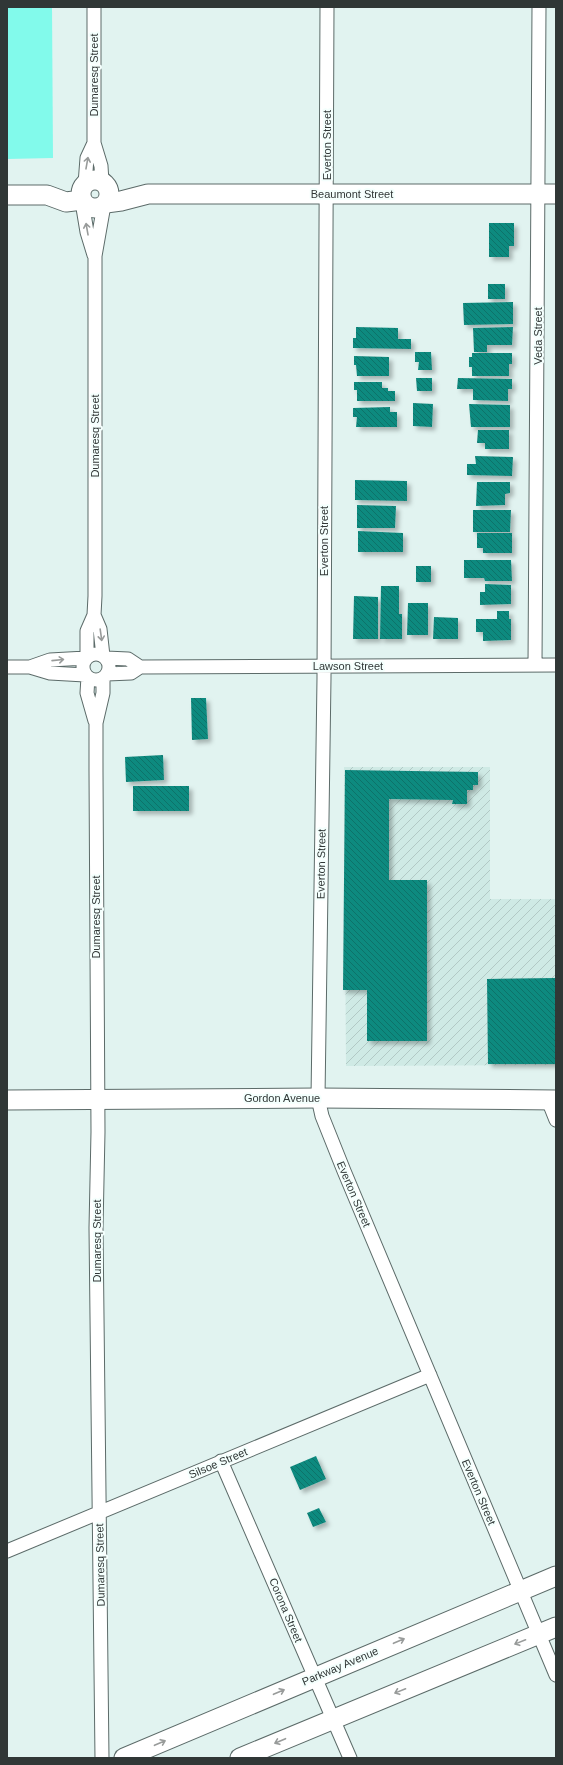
<svg xmlns="http://www.w3.org/2000/svg" width="563" height="1765" font-family="Arial,sans-serif">
<style>
.industrial{fill:url(#industrial-furrows)}
.garden{fill:#82faeb}
.building{fill:url(#building-back-hatch);filter:url(#shadow)}
.lines{fill:none;stroke-linecap:round;stroke-linejoin:round}
.street-casing{stroke:#5c6b69;stroke-width:15}
.secondary-casing{stroke:#5c6b69;stroke-width:21}
.street{stroke:#fff;stroke-width:13}
.secondary{stroke:#fff;stroke-width:19}
.oneway{stroke:#989b9a}
.labels{text-anchor:middle;dominant-baseline:central;stroke-width:4;stroke-linejoin:round;paint-order:stroke}
.street-label{font-size:11px;fill:#303736;stroke:#f4fffd}
</style>
<defs>
<pattern id="industrial-furrows" width="10" height="10" patternUnits="userSpaceOnUse"><rect width="10" height="10" fill="#cfeae5"/><path d="M-1 1l2-2M0 10L10 0M9 11l2-2" fill="none" stroke="#b2c9c5"/></pattern>
<pattern id="building-back-hatch" width="6" height="6" patternUnits="userSpaceOnUse"><rect width="6" height="6" fill="#118a7f"/><path d="M-1 5l2 2M0 0l6 6M5-1l2 2" fill="none" stroke="#107269"/></pattern>
<filter id="shadow"><feDropShadow dx="3.5" dy="3.5" stdDeviation="2" flood-color="#0004"/></filter>
</defs>
<rect width="100%" height="100%" fill="#e1f3f0"/>
<path class="industrial" d="M344,767h146v132h66v166l-210,1z"/>
<path class="garden" d="M7,7h45l1,151 -46,1z"/>
<path class="building" d="M489,223h25v23h-5v11h-20z
M488,284h17v15h-17z
M513,302v22l-49,1 -1,-22z
M356,327l42,1v11h13v10l-58,-1v-10h3z
M513,327l-1,18h-25v7h-13l-1,-24z
M415,352h16l1,18h-14l1,-8h-4z
M472,353h40v11h-3v12h-37v-9h-3v-10h3z
M354,356l35,1v19h-32l-1,-11h-2z
M416,378h16v13h-15z
M458,378l54,1v10h-4v12l-35,-1v-11h-16z
M354,382h28v6h6v3h7v10h-38v-11h-3z
M413,403l20,1 -1,23 -19,-1z
M469,404l41,1v22h-39z
M390,407v5h7v15h-41l1,-10h-4v-9z
M478,430h31v19h-24v-6h-8z
M475,456l38,1 -1,19 -45,-1v-11h9z
M355,480l52,1v20l-52,-1z
M477,482h33v11l-5,1v11l-29,1z
M357,505l39,1 -1,22h-38z
M473,510h38l-1,22h-37z
M358,531l45,2v19h-45z
M477,533h35v20h-29v-5h-6z
M464,560h47l1,21h-27l-1,-3h-20z
M416,566h15v16h-15z
M485,584l26,1v19l-31,1v-13h5z
M381,586h18v28h3v25h-22z
M354,596l24,1v42h-25z
M408,603h20v32h-21z
M497,611h12v8h2v21l-28,1v-9h-7v-13h21z
M434,617l24,1v21h-25z
M191,698h15l2,41 -16,1z
M163,755l1,25 -38,2 -1,-25z
M345,770l133,2v13h-5v5h-6v14h-15l1,-4 -64,-1v81h38v161h-60v-51h-24z
M133,786h56v25h-56z
M556,978v86h-68l-1,-85z
M316,1456l10,23 -26,11 -10,-23z
M319,1508l7,14 -13,5 -6,-14z"/>
<g class="lines">
<defs>
<path id="street" d="M94,7v136l7,23 1,16
M327,7l-3,671 -6,420 4,18 22,55 212,504
M85,184l2,-26 7,-15
M82,202l5,30 7,23
M94,615l6,14 3,27
M83 667a13 13 0 1 1 26 0a13 13 0 1 1-26 0Z
M87,657v-26l7,-16 1,-19v-340l9,-51
M106,658l22,1 12,8
M535,665l4,-658
M7,667h23l20,-7 36,-2
M30,667l20,6 35,2
M107,674l24,-1 9,-6 416,-2
M88,677l-1,16 8,28
M548,1100l8,20
M221,1461l129,297
M7,1551l423,-176
M102,1758l-6,-530 2,-96 -2,-361v-48l7,-30v-14"/>
<path id="secondary" d="M81 194a14 14 0 1 1 28 0a14 14 0 1 1-28 0Z
M7,195h40l19,7 16,-2
M106,203l15,-2 27,-7h408
M7,1100l311,-2 238,2
M124,1758l432,-182
M240,1758l316,-131"/>
</defs>
<use href="#street" class="street-casing"/>
<use href="#secondary" class="secondary-casing"/>
<use href="#street" class="street"/>
<use href="#secondary" class="secondary"/>
</g>
<defs><path id="oneway-shaft" d="M-6 0H5M1.5-3L5.5 0L1.5 3" fill="none" stroke-width="1.6" stroke-linecap="round" stroke-linejoin="round"/></defs>
<g class="oneway">
<use href="#oneway-shaft" transform="translate(87 163) rotate(-80)"/>
<use href="#oneway-shaft" transform="translate(87 229) rotate(-100)"/>
<use href="#oneway-shaft" transform="translate(101 635) rotate(82)"/>
<use href="#oneway-shaft" transform="translate(58 660) rotate(-6)"/>
<use href="#oneway-shaft" transform="translate(399 1641) rotate(-23)"/>
<use href="#oneway-shaft" transform="translate(520 1642) rotate(158)"/>
<use href="#oneway-shaft" transform="translate(400 1691) rotate(158)"/>
<use href="#oneway-shaft" transform="translate(279 1692) rotate(-23)"/>
<use href="#oneway-shaft" transform="translate(280 1741) rotate(157)"/>
<use href="#oneway-shaft" transform="translate(160 1743) rotate(-23)"/>
</g>
<g class="labels">
<g class="street-label">
<text transform="translate(94 75) rotate(-90)">Dumaresq Street</text>
<text transform="translate(327 145) rotate(-90)">Everton Street</text>
<text x="352" y="194">Beaumont Street</text>
<text transform="translate(538 336) rotate(-90)">Veda Street</text>
<text transform="translate(95 436) rotate(-90)">Dumaresq Street</text>
<text transform="translate(324 541) rotate(-90)">Everton Street</text>
<text x="348" y="666">Lawson Street</text>
<text transform="translate(321 864) rotate(-89)">Everton Street</text>
<text transform="translate(96 917) rotate(-90)">Dumaresq Street</text>
<text x="282" y="1098">Gordon Avenue</text>
<text transform="translate(354 1194) rotate(67)">Everton Street</text>
<text transform="translate(97 1241) rotate(-90)">Dumaresq Street</text>
<text transform="translate(218 1463) rotate(-23)">Silsoe Street</text>
<text transform="translate(479 1492) rotate(67)">Everton Street</text>
<text transform="translate(100 1565) rotate(-91)">Dumaresq Street</text>
<text transform="translate(286 1610) rotate(67)">Corona Street</text>
<text transform="translate(340 1666) rotate(-23)">Parkway Avenue</text>
</g>
</g>
<rect width="563" height="1765" fill="none" stroke="#303736" stroke-width="16"/>
</svg>
